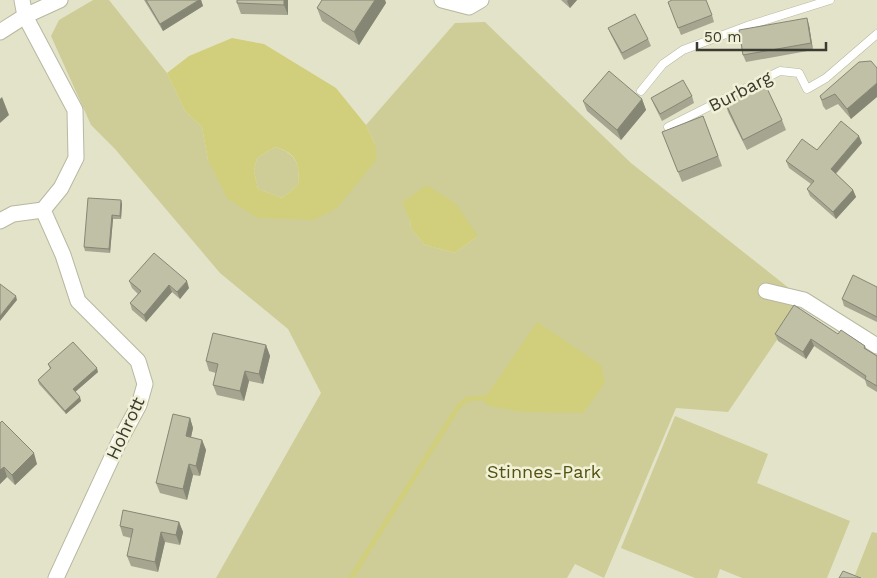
<svg xmlns="http://www.w3.org/2000/svg" width="877" height="578" font-family="'Work Sans',sans-serif">
<style>
.green{fill:#cecd97;fill-rule:evenodd}
.water{fill:#d1cf7b;fill-rule:evenodd}
.lines{fill:none;stroke-linecap:round;stroke-linejoin:round}
.stream{stroke:#d1cf7b;stroke-width:5}
.lane-casing{stroke:#b8b8a0;stroke-width:9}
.street-casing{stroke:#b8b8a0;stroke-width:17}
.lane{stroke:#fff;stroke-width:8}
.street{stroke:#fff;stroke-width:15}
.wall{fill:#a5a590}
.shaded-wall{fill:#868675}
.building{fill:#c0c0a7;stroke:#868675}
.labels{text-anchor:middle;dominant-baseline:central;stroke-width:5;stroke-linejoin:round;paint-order:stroke}
.street-label{font-size:18px;fill:#3b3b31;stroke:#f1f1d7}
.park-label{font-size:18px;fill:#545112;stroke:#f1f1d7}
</style>
<rect width="100%" height="100%" fill="#e3e3ca"/>
<path class="green" d="M93,0h16l58,73 18,38 17,16 6,33 50,58 117,-74 -9,-19 89,-102 30,-1 146,141 173,137 -76,112 -52,-4 -72,170 -29,-14 -8,14h-351l105,-185 -33,-64 -68,-56 -105,-124 -24,-24 -40,-89 8,-16zM410,220l68,16 -23,17 -30,-8 -14,-16z
M275,147c22,7 25,17 23,38l-16,13 -24,-9 -4,-18 3,-13z
M675,416l93,38 -11,29 93,38 -23,57h-85l-22,-9 -3,9h-22l-74,-30z
M872,532l5,1v45h-15l-7,-3z"/>
<path class="water" d="M232,38l32,6 72,44 30,37 9,19 2,15 -40,49 -23,12 -56,-2 -30,-19 -20,-39 -6,-33 -17,-16 -18,-38 22,-17zM275,147c22,6 25,17 23,38l-16,13 -24,-9 -4,-18 3,-13z
M427,185l29,19 22,32 -23,17 -30,-8 -14,-16 -1,-9 -8,-18z
M537,322l64,43 4,18 -22,30 -63,-1 -34,-7 -4,-7 7,-6z"/>
<g class="lines">
<path class="stream" d="M351,578l107,-171 9,-8 15,-1"/>
<defs>
<path id="lane" d="M641,91l22,-27 20,-14 67,-25 80,-25
M668,127l112,-56 19,2 8,16 19,-11 51,-44"/>
<path id="street" d="M442,0l27,7 12,-7
M0,32l25,-16 35,-16
M43,210l20,45 15,46 60,60 7,23 -6,21 -20,37 -63,136
M0,221l13,-7 30,-4 18,-22 15,-30 -1,-48 -50,-94 -3,-16
M766,291l38,9 73,46"/>
</defs>
<use href="#lane" class="lane-casing"/>
<use href="#street" class="street-casing"/>
<use href="#lane" class="lane"/>
<use href="#street" class="street"/>
</g>
<path class="wall" d="M144,0h57l2,6 -40,25z
M237,0h51v15l-47,-1 -4,-11z
M322,0h63l1,3 -27,42 -37,-24 -5,-13z
M561,0h16l-7,8z
M668,2l44,13 2,7 -33,13z
M809,25l4,25 -67,12 -3,-7z
M608,28l40,11 3,7 -27,14 -13,-25z
M877,68l-26,51 -13,-15 -12,6 -3,-4 -3,-10z
M692,96l2,7 -32,18 -8,-16 -3,-7z
M642,99l4,11 -25,30 -34,-29 -4,-10z
M725,102l57,18 4,10 -39,20 -19,-38z
M703,116l19,50 -40,16 -20,-50z
M862,143l-26,31 17,16 3,7 -20,22 -26,-23 -3,-7 4,-5 -22,-16 -3,-7 31,-11z
M121,200l1,4 -1,15h-8l-3,34 -25,-2 -1,-4z
M129,281l60,7 -9,11 -8,-7 -26,30 -14,-12 -2,-7 8,-9 -6,-6z
M877,287v35l-33,-16 -2,-7z
M775,334h63l27,12 1,3 11,7v36l-10,-6 -2,-6 -51,-34 -8,13 -28,-18z
M266,345l4,11 -7,28 -14,-3 -5,20 -27,-6 -4,-10 3,-12 -7,-2 -3,-10z
M48,364l50,8 -23,20 6,9 -15,13 -27,-30 -1,-4 12,-11z
M190,418l3,10 -2,9 11,3 4,10 -6,26 -7,-1 -6,25 -27,-7 -4,-10z
M2,421l35,43 -22,21 -8,-8 -7,7z
M179,522l4,10 -3,13 -15,-3 -7,30 -27,-6 -4,-10 4,-18 -8,-2 -3,-10z"/>
<path class="shaded-wall" d="M199,0h2l2,6 -40,25 -3,-7z
M284,0h4v15l-4,-10z
M375,0h10l1,3 -27,42 -5,-13z
M568,0h9l-7,8 -3,-7z
M807,18l2,7 4,25 -2,-7z
M877,83v14l-26,22 -4,-10z
M2,97l7,18 -9,8v-24z
M642,99l4,11 -25,30 -4,-10z
M859,136l3,7 -29,33 -2,-7z
M853,190l3,7 -20,22 -3,-7z
M121,200l1,4 -1,15 -1,-3z
M112,215l1,4 -3,34 -1,-4z
M187,281l2,7 -9,11 -3,-7z
M169,285l3,7 -26,30 -2,-7z
M16,296l1,4 -17,21v-5z
M811,339l3,7 -8,13 -3,-7z
M266,345l4,11 -7,28 -4,-10z
M97,368l1,4 -24,21 -1,-4z
M245,371l4,10 -5,20 -4,-10z
M80,397l1,4 -15,13 -1,-3z
M190,418l3,10 -4,18 -3,-10z
M202,440l4,10 -6,26 -4,-10z
M34,453l3,11 -22,21 -3,-10z
M189,464l4,11 -6,25 -4,-11z
M4,467l3,10 -7,7v-14z
M179,522l4,10 -3,13 -4,-10z
M161,532l4,10 -7,30 -3,-10z"/>
<path class="building" d="M146,0h53l-39,24z
M237,0h47v5l-47,-2z
M322,0h53l-21,32 -37,-24z
M672,0h34l6,15 -34,13 -10,-26z
M635,14l13,25 -26,14 -14,-25z
M807,18l4,25 -68,12 -4,-25z
M871,61l6,7v15l-30,26 -12,-15 -13,6 -2,-4 39,-34z
M609,71l33,28 -25,31 -34,-29z
M683,80l9,16 -32,18 -9,-16z
M764,82l18,38 -39,20 -18,-38z
M703,116l15,40 -40,16 -16,-40z
M841,121l18,15 -28,33 22,21 -20,22 -26,-23 7,-8 -28,-20 16,-22 15,11z
M88,198l33,2 -1,16 -8,-1 -3,34 -25,-2z
M154,253l33,28 -10,11 -8,-7 -25,30 -14,-12 11,-12 -12,-10z
M853,275l24,12v30l-35,-18z
M0,284l16,12 -16,20z
M794,305l44,29 3,-4 24,16 -1,2 13,8v30l-12,-7 1,-3 -55,-37 -8,13 -28,-18z
M213,333l53,12 -7,29 -14,-3 -5,20 -27,-6 5,-21 -12,-3z
M73,342l24,26 -24,21 7,8 -15,14 -27,-31 13,-12 -3,-4z
M173,414l17,4 -4,18 16,4 -6,26 -7,-2 -6,25 -27,-6z
M2,421l32,32 -22,22 -8,-8 -4,3v-47z
M123,510l56,12 -3,13 -15,-3 -6,30 -28,-6 6,-27 -13,-3z
M843,571l18,7h-22z"/>
<g class="labels">
<g class="street-label">
<text transform="translate(740 91) rotate(-27)">Burbarg</text>
<text transform="translate(125 428) rotate(-65)">Hohrott</text>
</g>
<g class="park-label">
<text x="544" y="471">Stinnes-Park</text>
</g>
</g>
<path d="M697 42v8h129v-8" fill="none" stroke="#3b3b31" stroke-width="2.5"/>
<text x="704" y="42" font-size="15" fill="#3b3b31" stroke="#f1f1d7" stroke-width="4" paint-order="stroke">50 m</text>
</svg>
